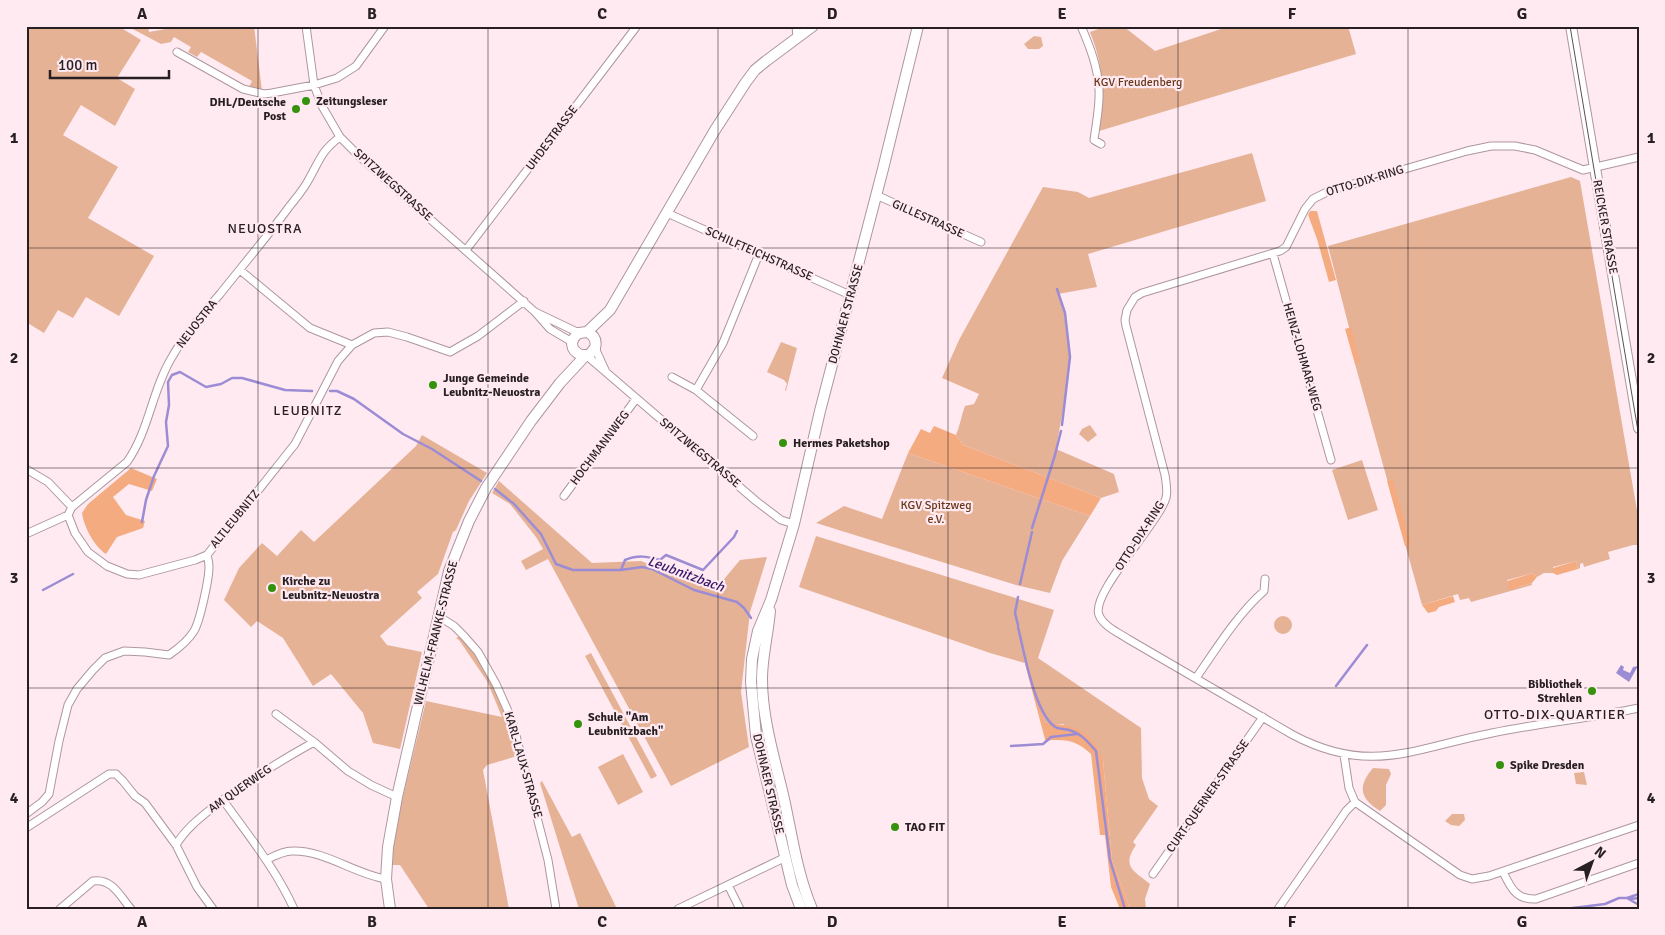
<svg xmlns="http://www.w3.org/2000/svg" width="1665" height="935" font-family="Signika,sans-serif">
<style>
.green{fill:#e5b296}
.forest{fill:#f5ab80}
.water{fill:#9c8cd4}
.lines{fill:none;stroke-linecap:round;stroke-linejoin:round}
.stream{stroke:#9c8cd4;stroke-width:2.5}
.street-casing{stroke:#ae969f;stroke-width:9}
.secondary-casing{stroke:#ae969f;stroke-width:12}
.street{stroke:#fff;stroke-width:7}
.secondary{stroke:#fff;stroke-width:10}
.tram{stroke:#5b4f53;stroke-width:1}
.grid{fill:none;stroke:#281f22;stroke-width:1;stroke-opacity:0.55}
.poi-dot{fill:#35920c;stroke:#ffeaf2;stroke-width:2}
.labels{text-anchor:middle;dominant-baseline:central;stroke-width:4.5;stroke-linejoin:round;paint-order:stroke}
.park-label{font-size:12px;fill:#69381a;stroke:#ffeaf2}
.poi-label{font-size:12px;font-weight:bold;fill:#281f22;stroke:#ffeaf2;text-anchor:start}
.street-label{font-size:12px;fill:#281f22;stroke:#ffeaf2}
.neighbourhood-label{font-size:14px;letter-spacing:1px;fill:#281f22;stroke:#ffeaf2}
.water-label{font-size:14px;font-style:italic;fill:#35166a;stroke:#ffeaf2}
.neatline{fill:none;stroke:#281f22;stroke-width:2}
.grid-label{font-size:16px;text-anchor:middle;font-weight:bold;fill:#281f22}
</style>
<rect width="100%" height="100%" fill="#ffeaf2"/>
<path class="green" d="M26,26h92l23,14 -24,38 18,11 -20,37 -34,-21 -18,30 55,32 -30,51 66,38 -35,60 -33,-19 -13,21 -15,-8 -14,23 -18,-11z
M127,26h21l1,6 33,-6h72l8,65 -13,-4 3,-6 -51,-29 -4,5 -9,-5 3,-5 -17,-10 -3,5 -10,2z
M1107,26h16l32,25 66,-22 -1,-3h128l8,28 -257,77c4,-40 6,-61 -9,-99z
M1034,36l7,1 2,9 -4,3h-11l-4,-5z
M1252,153l14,48 -178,53 9,33 -39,7 6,19 6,47 -4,32 -10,57 58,25 5,18 -18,6 -138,-53 -7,-10c4,-9 5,-19 9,-29l9,-2 5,-10 -37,-16 17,-38 84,-153 35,5 11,6z
M1571,177l9,4 59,341v23h-6l-25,7 2,7 -26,8 -1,-4 -3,1v4l-2,1 -2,-8 -23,6v6h-9l-7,4 -4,-4 -26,7 3,9 22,-6v2l-61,17 -2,-4 -9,2 -2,-6 -36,11 -67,-241 -5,-33 -22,-85z
M781,342l16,6 -11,43 -1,-1 2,-6 -3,-4 -17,-8z
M1090,425l7,10 -9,7 -9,-8 3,-5z
M422,435l65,38 -18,28 -13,29 -3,2 -15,42 -21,18 5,6 -42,38 7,9 35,7 -22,97 -27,-6 -10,-30 -32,-39 -18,12 -30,-48 -26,-17 -6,6 -27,-27 15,-32 23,-25 15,13 24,-26 13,12 102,-96z
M908,453l182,63 -28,45 -12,32 -34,-8 -200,-62 28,-17 38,13z
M1362,460l16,50 -30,10 -16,-50z
M499,481l93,82 49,-2 74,29 25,-30 27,-3 -17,55 -9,80 8,55 -78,39 -123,-227 -22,11 -5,-9 22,-12 -7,-12 -26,-33 -18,-11z
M816,536l238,74 -16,48 103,70 1,50 7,21 9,7 -25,36 3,3c-15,22 -2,26 14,39l-5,15 1,10h-16l-18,-49 -9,-100 -40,-36h-18l-17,-60 -38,-11 -191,-66z
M1274 625a9 9 0 1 1 18 0a9 9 0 1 1-18 0Z
M460,636h4l32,48 25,71 -34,10 -4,5 26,139h-80l-29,-44h-8l2,-31 32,-133 76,16 -15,-36 -28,-41 -3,-2z
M591,653l66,123 -6,3 -66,-123z
M623,754l20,38 -25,13 -20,-38z
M1373,768l16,1 2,5 -5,11v20l-6,6c-20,-13 -23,-24 -7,-43z
M1584,772l3,13 -11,-1 -2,-11z
M542,781l30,56 8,-4 37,76h-38l-39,-126z
M1452,814h12l1,6 -6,6 -8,-1 -6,-4z"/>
<path class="forest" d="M1310,211h7l19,69 -7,2 -12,-43 -9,-24z
M1351,327l9,35 -5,2 -10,-35z
M934,426l22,9 7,10 138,53 -11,18 -182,-63 13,-24 9,4z
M131,468l26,11 -5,12 -23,-7 -16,13 13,18 19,6 -2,7 -26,9 -11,17c-12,-8 -22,-27 -24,-41l6,-9z
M1393,480l18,65 -6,1 -18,-65z
M1576,561l2,8 -21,6 -4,-2v-5z
M1533,573l4,4 -5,6 -23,7 -2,-9z
M1453,596l2,6 -16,5 -3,4 -8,2 -6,-8z
M1028,663l17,60c29,2 47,6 58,37l9,100 18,49h-10l-9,-22 -6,-52h-5l-9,-81c-11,-10 -19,-14 -34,-14 -5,0 -7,-1 -11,3l-21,-79z"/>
<path class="water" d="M1621,665l3,2 -1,3 7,3 3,-6 5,-1 -9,16 -13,-9z"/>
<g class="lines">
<path class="stream" d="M1057,289l8,24 5,44 -8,68
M330,391h7l17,8 49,35 29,15 49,32
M495,489l19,15 27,30 15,30 17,6h48l21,-3 10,2 42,21 43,12 7,6 7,10
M142,522l4,-22 8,-24 14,-30 -2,-24 3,-17 -1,-23 4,-7 8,-3 26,15 15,-3 11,-6h10l43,12 27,1
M1032,528l23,-73 6,-24
M621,570l4,-10c13,-5 21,-4 35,0l6,-5 37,15 31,-33 3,-6
M1020,584l12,-52
M43,590l30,-16
M1018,597l-3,16 3,12
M1018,627c6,24 17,90 39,101 4,1 8,1 12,2 12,3 20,13 27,21l14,109 15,49
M1336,686l31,-41
M1011,746l32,-2 8,-7 26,-3
M1627,898l12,7
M1631,899l8,-1
M1565,909l40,-5 14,-6h8l12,-4"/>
<defs>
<path id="street" d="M306,26l8,59 8,21 18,31 20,20 175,155 44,21
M796,26l1,11
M1081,26c9,21 17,41 18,64 1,16 -3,34 -5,50l7,4
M177,52l66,37 21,5 8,-1 42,-8 23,-7 19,-12 29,-40
M1639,157l-56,13 -48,-20 -20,-4h-24l-24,5 -138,40 -16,8 -8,10 -19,38 -6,4 -138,42 -7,4 -8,13 -2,10 1,6 39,149c1,7 3,16 1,23 -8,26 -76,96 -67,117 4,11 20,18 29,24l165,96c78,41 121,13 199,-2 49,-10 98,-15 147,-25
M876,195l105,47
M667,213l183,82
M466,250l171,-224
M1273,254l58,206
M240,270l70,58 42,17
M535,312l15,17 22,13
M595,348l11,24
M586,355l170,146 25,19 13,4
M672,377l24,13 57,46
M696,390l27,-47 36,-89
M26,469l22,13 24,25
M564,496l72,-97
M68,515l7,18 13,19 19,14 20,8 12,1 56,-15 12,-5 88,-111 43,-83 14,-16 22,-12 14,-1 19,5 43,15 28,-16 46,-35
M68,515l4,-8 55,-45c22,-31 25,-72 45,-105 13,-23 31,-43 48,-63 23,-29 47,-57 69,-87 7,-9 15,-18 20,-28 11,-19 12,-28 31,-42
M26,534l42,-19
M438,616l16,10 10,10 14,16 18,32 16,36 36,140 8,49
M1196,678c21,-30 41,-63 68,-87l1,-12
M276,714l38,28 34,29 23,14 26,12
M1344,755l5,33 6,14 105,73 12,4 17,-3 150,-51
M223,800c25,35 53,69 71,109
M26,814l16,-12 7,-8 10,-53 9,-36 9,-16 16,-19 12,-12 19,-7 21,1 24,3c10,-7 19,-14 25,-24 6,-10 15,-52 15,-64 0,-5 -1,-8 -2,-12
M26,828l83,-54h7l7,7 12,15 10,7 31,42 21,42 16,22
M176,845c10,-17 25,-28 40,-40 31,-24 64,-44 98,-63
M266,860c8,-4 17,-9 26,-9 33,-1 62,23 94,28
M1503,872c8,16 13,28 33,27l103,-36
M1153,874l110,-157
M728,885l12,24
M60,909l33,-28c19,-3 27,15 38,28
M678,909l108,-52
M1278,909l53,-76 15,-22 9,-9"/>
<path id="secondary" d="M1571,26l68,402
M587,332c7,3 10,8 8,16l-6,7h-8c-11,-5 -12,-15 -2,-22l8,-1 23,-22 105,-180 31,-48 9,-12 11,-9 47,-35
M770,611c-2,23 -8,46 -8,68 0,40 13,81 22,120 8,36 13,75 28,110
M390,909l-4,-30 2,-32 9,-50 52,-226 20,-50 17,-33 45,-67 29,-38 25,-27
M801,909l-9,-24 -36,-149 -5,-54 1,-23 6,-28 13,-31 23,-76 26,-113 63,-242 35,-143"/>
</defs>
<use href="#street" class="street-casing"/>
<use href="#secondary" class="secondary-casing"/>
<use href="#street" class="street"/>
<use href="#secondary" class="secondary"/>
<path class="tram" d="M1570,26l69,411"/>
</g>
<path class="grid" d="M258,26v883M488,26v883M718,26v883M948,26v883M1178,26v883M1408,26v883M26,248h1613M26,468h1613M26,688h1613"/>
<g class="poi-dot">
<circle cx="306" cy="101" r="5"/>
<circle cx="296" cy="109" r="5"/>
<circle cx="433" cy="385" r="5"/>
<circle cx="783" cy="443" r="5"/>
<circle cx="272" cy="588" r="5"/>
<circle cx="1592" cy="691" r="5"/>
<circle cx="578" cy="724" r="5"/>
<circle cx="1500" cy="765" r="5"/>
<circle cx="895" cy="827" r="5"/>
</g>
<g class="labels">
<g class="park-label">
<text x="1138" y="82">KGV Freudenberg</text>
<text x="936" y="505">KGV Spitzweg<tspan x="936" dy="14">e.V.</tspan></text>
</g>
<g class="poi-label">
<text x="316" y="101">Zeitungsleser</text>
<text x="286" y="102" text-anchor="end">DHL/Deutsche<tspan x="286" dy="14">Post</tspan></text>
<text x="443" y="378">Junge Gemeinde<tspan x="443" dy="14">Leubnitz-Neuostra</tspan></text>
<text x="793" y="443">Hermes Paketshop</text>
<text x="282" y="581">Kirche zu<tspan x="282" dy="14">Leubnitz-Neuostra</tspan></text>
<text x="1582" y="684" text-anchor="end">Bibliothek<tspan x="1582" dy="14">Strehlen</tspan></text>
<text x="588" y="717">Schule "Am<tspan x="588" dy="14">Leubnitzbach"</tspan></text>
<text x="1510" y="765">Spike Dresden</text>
<text x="905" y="827">TAO FIT</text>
</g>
<g class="street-label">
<text transform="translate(552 138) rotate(-53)">UHDESTRASSE</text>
<text transform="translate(1365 181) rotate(-17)">OTTO-DIX-RING</text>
<text transform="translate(393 185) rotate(42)">SPITZWEGSTRASSE</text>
<text transform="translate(928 219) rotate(24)">GILLESTRASSE</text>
<text transform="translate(1605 227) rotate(80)">REICKER STRASSE</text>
<text transform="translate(759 254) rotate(24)">SCHILFTEICHSTRASSE</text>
<text transform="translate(846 314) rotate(-75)">DOHNAER STRASSE</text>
<text transform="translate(197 324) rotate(-52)">NEUOSTRA</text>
<text transform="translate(1302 357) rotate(74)">HEINZ-LOHMAR-WEG</text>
<text transform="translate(600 448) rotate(-53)">HOCHMANNWEG</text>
<text transform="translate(700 453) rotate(40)">SPITZWEGSTRASSE</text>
<text transform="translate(235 519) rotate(-51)">ALTLEUBNITZ</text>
<text transform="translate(1140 536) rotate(-57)">OTTO-DIX-RING</text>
<text transform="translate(436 633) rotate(-76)">WILHELM-FRANKE-STRASSE</text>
<text transform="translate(523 765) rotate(74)">KARL-LAUX-STRASSE</text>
<text transform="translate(768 784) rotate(77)">DOHNAER STRASSE</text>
<text transform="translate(240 789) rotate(-35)">AM QUERWEG</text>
<text transform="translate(1208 796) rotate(-55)">CURT-QUERNER-STRASSE</text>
</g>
<g class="neighbourhood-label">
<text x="265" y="228">NEUOSTRA</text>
<text x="308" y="410">LEUBNITZ</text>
<text x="1555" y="714">OTTO-DIX-QUARTIER</text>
</g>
<g class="water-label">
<text transform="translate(686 574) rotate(20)">Leubnitzbach</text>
</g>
</g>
<rect width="1665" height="935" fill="none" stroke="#ffeaf2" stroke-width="55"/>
<g transform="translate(1592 862) rotate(41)" stroke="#ffeaf2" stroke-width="4" paint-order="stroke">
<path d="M0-4L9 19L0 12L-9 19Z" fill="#281f22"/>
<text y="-8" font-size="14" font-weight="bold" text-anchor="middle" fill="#281f22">N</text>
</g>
<path d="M50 70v8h119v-8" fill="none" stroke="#281f22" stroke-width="2.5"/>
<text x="58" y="70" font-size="15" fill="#281f22" stroke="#ffeaf2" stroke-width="4" paint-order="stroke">100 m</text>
<rect x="28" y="28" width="1610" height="880" class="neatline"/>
<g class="grid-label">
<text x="142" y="19">A</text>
<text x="372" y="19">B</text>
<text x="602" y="19">C</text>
<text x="832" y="19">D</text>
<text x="1062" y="19">E</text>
<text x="1292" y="19">F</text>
<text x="1522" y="19">G</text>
<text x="14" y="143">1</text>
<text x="1651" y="143">1</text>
<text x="14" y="363">2</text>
<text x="1651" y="363">2</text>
<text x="14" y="583">3</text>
<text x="1651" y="583">3</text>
<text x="14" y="803">4</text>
<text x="1651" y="803">4</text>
<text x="142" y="927">A</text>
<text x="372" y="927">B</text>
<text x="602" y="927">C</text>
<text x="832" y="927">D</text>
<text x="1062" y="927">E</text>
<text x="1292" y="927">F</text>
<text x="1522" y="927">G</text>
</g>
</svg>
